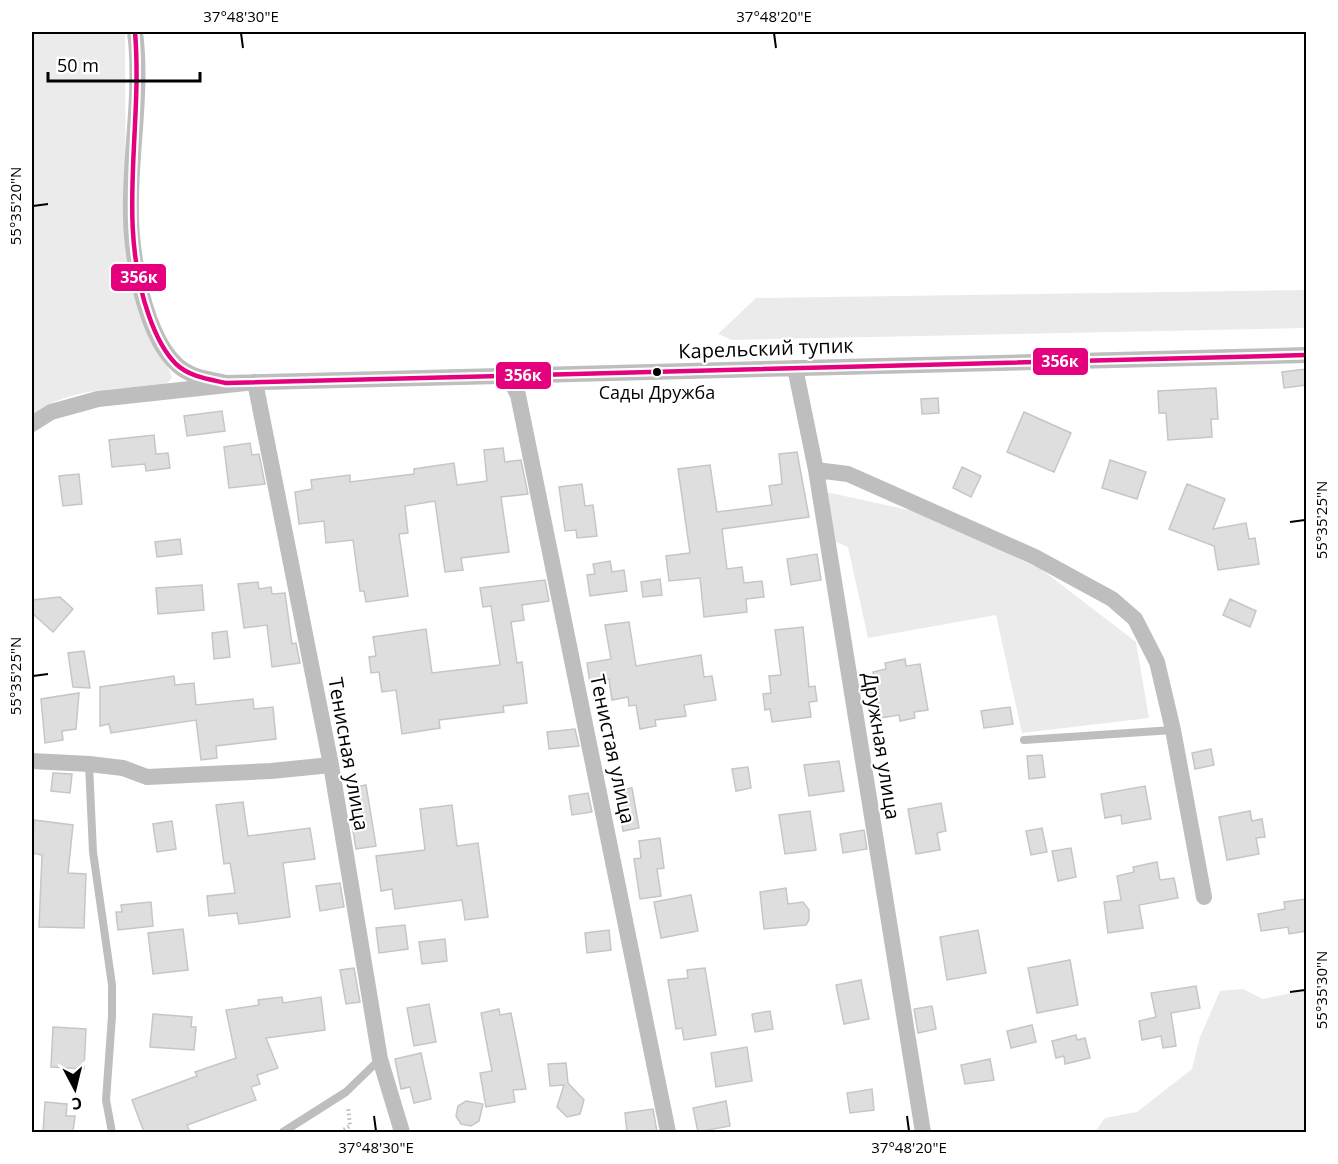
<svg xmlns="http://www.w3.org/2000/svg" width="1338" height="1164" font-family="'Open Sans',sans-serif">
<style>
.green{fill:#ebebeb}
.building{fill:#dedede;stroke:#c6c6c6;stroke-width:1.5}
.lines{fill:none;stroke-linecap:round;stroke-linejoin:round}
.path{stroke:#b9b9b9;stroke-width:4;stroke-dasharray:1.5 3;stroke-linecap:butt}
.service{stroke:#bebebe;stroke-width:8}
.minor{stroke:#bebebe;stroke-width:16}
.bus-1-casing{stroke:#fff;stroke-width:9}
.bus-1{stroke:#e5007d;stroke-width:4.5}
.ticks{fill:none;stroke:#000;stroke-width:2}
.bus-dot{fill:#000;stroke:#fff;stroke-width:2}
.labels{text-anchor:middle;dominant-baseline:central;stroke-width:4.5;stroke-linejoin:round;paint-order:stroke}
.bus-label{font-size:18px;fill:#000;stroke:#fff}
.street-label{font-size:20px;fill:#000;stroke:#fff}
.line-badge{stroke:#fff;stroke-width:2}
.badge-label{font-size:16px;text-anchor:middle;font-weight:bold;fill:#fff}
.neatline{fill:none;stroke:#000;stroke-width:2}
.ticks-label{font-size:15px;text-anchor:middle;fill:#000}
</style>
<rect width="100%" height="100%" fill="#fff"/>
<path class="green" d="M32,32h93l1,211 46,135 -7,7c-46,5 -95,1 -133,30z
M1306,290v38l-574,12 -14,-6 38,-36z
M826,492l87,19 128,58 95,73 13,76 -127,15 -26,-118 -128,23 -20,-91 -15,-6z
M1243,989l20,10 43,-9v142h-211l10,-14 32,-6 55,-43 8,-32 20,-46z"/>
<path class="building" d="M1306,369v16l-22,3 -2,-16z
M1216,388l2,31h-7l1,18 -44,3 -2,-27h-7l-1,-22z
M938,398l1,15 -17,1 -1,-15z
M222,411l3,20 -38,5 -3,-20z
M1024,412l47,21 -17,39 -47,-20z
M154,435l2,19 12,-1 2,15 -24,3 -1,-7 -33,3 -3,-27z
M250,443l2,12 7,-1 6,30 -36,4 -5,-41z
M503,448l2,14 16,-2 7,34 -27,3 8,55 -48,6 2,12 -18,2 -10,-71 -30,5 3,27 -9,1 9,62 -42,6 -2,-11h-4l-7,-51 -27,3 -2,-22 -25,3 -4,-32 17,-3 -1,-9 39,-5v7l64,-8v-5l40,-6 3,22 30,-4 -3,-31z
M797,452l12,65 -87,12 5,40 15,-2 2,16 18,-2 2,16 -18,2 1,13 -43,5 -4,-39 -31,3 -3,-25 24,-3 -12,-84 32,-4 7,47 55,-7 -3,-19 13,-2 -3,-30z
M1110,460l36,12 -9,27 -35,-11z
M962,467l19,9 -10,21 -18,-9z
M79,474l3,30 -19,2 -4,-30z
M582,484l3,22 8,-1 4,31 -20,2 -1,-8 -11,1 -6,-44z
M1187,484l38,15 -12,30 33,-6 3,16 6,-1 4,26 -41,6 -4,-24 -45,-17z
M180,539l2,15 -25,3 -2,-15z
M817,554l4,26 -30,5 -4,-26z
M610,561l2,11 12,-2 3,21 -37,5 -3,-21 8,-1 -2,-10z
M660,579l2,16 -19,2 -2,-15z
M545,580l4,21 -27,4 2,15 -13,2 6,41 5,-1 5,41 -24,3 1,6 -65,8 1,8 -38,6 -6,-44 -14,2 -3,-20 -8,1 -2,-16 7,-1 -3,-19 53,-8 6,44 68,-8 -9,-59 -8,1 -3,-19z
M258,582l1,7 12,-2 1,7 13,-1 7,51 4,-1 4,20 -28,4 -5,-42 -23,3 -6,-44z
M202,585l2,25 -46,4 -2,-26z
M60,597l13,12 -20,23 -21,-19v-13z
M1230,599l26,12 -6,16 -27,-12z
M629,622l7,44 65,-11 3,22 8,-1 4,24 -32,5 2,11 -31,4 1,6 -16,3 -4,-24 -7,1 -1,-9 -16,3 -3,-21 -19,4 -3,-20 24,-4 -6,-34z
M803,627l6,60 6,-1 2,15 -8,1 2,15 -39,5 -2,-13 -5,1 -2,-16 8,-1 -2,-17 12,-1 -6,-45z
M227,631l3,26 -16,2 -2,-26z
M84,651l6,37 -17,-1 -5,-34z
M905,659l1,7 14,-2 8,46 -14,2 1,6 -15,3 -1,-6 -18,3 -3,-14 -5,1 -3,-17 6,-1 -3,-15 13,-3 -1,-6z
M174,676l1,9 19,-2 2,22 57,-6 1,10 19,-2 3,32 -60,7 1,12 -16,2 -5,-40 -85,13 -2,-9 -9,2v-39z
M79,693l-3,36 -14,2 1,9 -18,3 -4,-44z
M1010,707l3,17 -29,4 -3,-17z
M575,729l4,17 -30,3 -2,-17z
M1211,749l3,16 -19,4 -3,-16z
M1042,755l3,22 -16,2 -2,-23z
M839,761l5,30 -35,5 -5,-31z
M748,767l3,21 -15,3 -4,-22z
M53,773l19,1 -2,19 -19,-2z
M366,785l10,61 -20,3 -4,-24h5l-6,-37z
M1145,786l6,33 -29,5 -1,-9 -16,3 -4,-24z
M632,788l7,40 -16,3 -6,-40z
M588,793l4,19 -20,3 -3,-19z
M243,802l5,34 62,-8 5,31 -32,4 7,54 -51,7 -2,-11 -28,3 -2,-20 28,-3 -5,-30 -6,1 -8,-59z
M941,803l5,28 -9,2 3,17 -24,4 -8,-45z
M452,805l5,41 21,-3 10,74 -23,3 -3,-20 -67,9 -3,-20 -11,2 -5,-35 49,-6 -5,-41z
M810,811l6,39 -31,4 -6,-39z
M1250,811l2,10 10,-2 3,18 -9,1 3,16 -32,6 -8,-43z
M34,820l39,5 -5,48 18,1 -2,54 -45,-1 3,-72 -10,-2z
M172,821l4,28 -19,3 -4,-28z
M1042,828l5,24 -16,3 -5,-24z
M864,830l3,19 -24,4 -3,-19z
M660,838l4,30 -7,1 4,27 -21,3 -6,-40 7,-1 -2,-17z
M1071,848l5,29 -18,4 -6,-30z
M1157,862l3,18 14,-2 4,20 -39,7 4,23 -35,5 -4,-31 17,-2 -4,-24 17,-4 -1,-5z
M340,883l4,24 -24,4 -4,-25z
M786,888l2,16 15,-2 6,8v10l-3,5 -42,4 -4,-37z
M691,895l7,36 -37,7 -7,-36z
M1306,899v32l-17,3 -1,-7 -27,4 -3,-17 27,-5 -1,-7z
M151,902l2,24 -35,4 -2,-18h6l-1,-7z
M405,925l3,24 -29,4 -3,-25z
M183,929l5,41 -35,4 -5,-41z
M609,930l2,20 -24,3 -2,-20z
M978,930l8,43 -39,7 -7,-43z
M445,939l2,22 -25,3 -3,-22z
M1070,960l8,45 -41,8 -9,-45z
M354,968l6,34 -14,2 -6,-34z
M705,968l11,67 -32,5 -2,-12 -6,1 -8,-49 20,-2 -1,-8z
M861,980l8,39 -25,5 -8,-39z
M1196,986l4,22 -29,5 5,33 -13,2 -2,-12 -19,4 -3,-19 17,-4 -5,-24z
M282,997l1,6 38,-6 4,33 -59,8 12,30 -21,7 3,9 -9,3 5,13 -69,25 3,7h-46l-12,-32 65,-24 -2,-4 41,-14 -10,-48 33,-5 -1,-5z
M429,1004l7,38 -22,4 -7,-38z
M932,1006l4,23 -18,4 -4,-24z
M499,1009l1,6 11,-2 15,76 -13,1 2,12 -29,5 -6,-34 12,-2 -11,-58z
M770,1011l3,18 -18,3 -3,-18z
M153,1014l39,3 -1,10h5l-2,23 -44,-3z
M1032,1025l4,17 -25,6 -4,-17z
M53,1027l33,2 -2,40 -33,-2z
M1076,1035l1,5 8,-2 5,20 -25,6 -1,-8 -8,2 -4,-17z
M747,1047l5,34 -36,6 -5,-34z
M421,1053l10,46 -17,4 -4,-16 -9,2 -6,-30z
M990,1059l4,21 -29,4 -4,-19z
M566,1063l2,20 16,17 -4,14 -13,3 -10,-10 7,-22 -14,1 -2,-22z
M872,1089l2,21 -24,3 -3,-20z
M466,1101l17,3 -4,17 -8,5 -10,-2 -5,-8 2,-10z
M726,1101l4,25 -32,6 -5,-24z
M45,1102l22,2 -1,12h9l-2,16h-30z
M653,1109l4,23h-30l-2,-19z"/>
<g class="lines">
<path class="path" d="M340,1132l10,-6 -2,-19"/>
<path class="service" d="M1024,740l149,-10
M89,764l4,88 19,133v31l-6,84 6,32
M283,1132l63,-40 34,-33"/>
<path class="minor" d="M135,32c8,62 -6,124 -4,186 1,43 16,137 60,156 11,5 24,6 35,9l1080,-28
M795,368l21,102 107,662
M508,376l10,19 150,737
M32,424l19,-12 47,-13 157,-17 76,383 49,294 22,73
M816,470l32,4 187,83 77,42 23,20 22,43 16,68 31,167
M32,761l57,3 34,4 24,9 124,-6 60,-6"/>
<defs>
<path id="bus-1" d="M135,32c8,96 -19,191 14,284 6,17 14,35 27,48 14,13 32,15 50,19l1080,-28"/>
</defs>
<use href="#bus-1" class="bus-1-casing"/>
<use href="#bus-1" class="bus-1"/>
</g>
<path class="ticks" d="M241,33l2,15M774,33l2,15M33,206l15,-2M1290,522l15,-2M33,676l15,-2M1290,992l15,-2M374,1116l2,15M907,1116l2,15"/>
<circle class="bus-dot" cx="657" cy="372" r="5"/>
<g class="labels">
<g class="bus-label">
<text x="657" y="392">Сады Дружба</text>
</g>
<g class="street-label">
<text transform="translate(766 348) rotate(-2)">Карельский тупик</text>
<text transform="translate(882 746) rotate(81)">Дружная улица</text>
<text transform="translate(613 749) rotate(78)">Тенистая улица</text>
<text transform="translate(349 754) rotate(80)">Тенисная улица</text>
</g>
</g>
<g class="line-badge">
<rect x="110" y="263" width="57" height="29" rx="6" fill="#e5007d"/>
<rect x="1032" y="347" width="57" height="29" rx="6" fill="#e5007d"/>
<rect x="495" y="361" width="57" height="29" rx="6" fill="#e5007d"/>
</g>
<g class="badge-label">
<text x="139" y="283">356к</text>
<text x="1060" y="367">356к</text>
<text x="523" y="381">356к</text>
</g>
<rect width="1338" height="1164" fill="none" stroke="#ffffff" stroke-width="66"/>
<g transform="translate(75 1089) rotate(173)" stroke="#ffffff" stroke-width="4.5" paint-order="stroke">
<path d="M0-4.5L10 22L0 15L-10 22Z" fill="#000000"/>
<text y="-9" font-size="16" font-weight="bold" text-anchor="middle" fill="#000000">С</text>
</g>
<path d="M48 72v9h152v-9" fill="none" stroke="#000000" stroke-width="3"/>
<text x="57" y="72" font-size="18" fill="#000000" stroke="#ffffff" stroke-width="4.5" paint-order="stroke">50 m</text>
<rect x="33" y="33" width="1272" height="1098" class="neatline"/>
<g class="ticks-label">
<text x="241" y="22">37°48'30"E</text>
<text x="774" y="22">37°48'20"E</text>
<text transform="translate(16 206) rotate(-90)" y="5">55°35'20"N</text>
<text transform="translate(1322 520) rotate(-90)" y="5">55°35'25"N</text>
<text transform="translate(16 676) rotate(-90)" y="5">55°35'25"N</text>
<text transform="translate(1322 990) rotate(-90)" y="5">55°35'30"N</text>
<text x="376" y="1153">37°48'30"E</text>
<text x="909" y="1153">37°48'20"E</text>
</g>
</svg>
